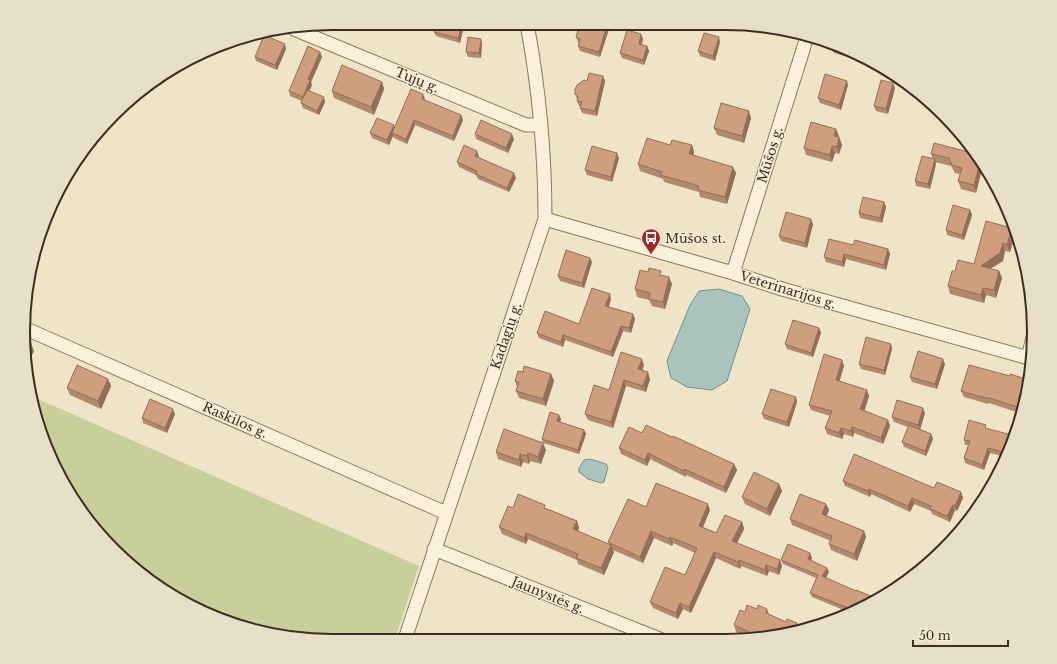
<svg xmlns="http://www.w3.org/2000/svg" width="1057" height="664" font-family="'Libre Baskerville',serif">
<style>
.green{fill:#c9cf9b}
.water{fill:#a9c4bc;stroke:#6f938a}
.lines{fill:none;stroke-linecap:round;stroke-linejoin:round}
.minor-casing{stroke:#8d765c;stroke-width:15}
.minor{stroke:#faf1dc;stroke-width:13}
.wall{fill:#b2896c}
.shaded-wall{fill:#916f58}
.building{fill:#cf9f7d;stroke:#916f58}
.labels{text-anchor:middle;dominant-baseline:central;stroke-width:3;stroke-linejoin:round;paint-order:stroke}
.street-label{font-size:13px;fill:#3d2e20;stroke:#f7eed8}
.poi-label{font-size:13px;fill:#3d2e20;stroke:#f7eed8;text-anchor:start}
.rim{fill:none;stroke:#3d2e20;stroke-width:2}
</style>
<rect width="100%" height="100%" fill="#f0e4c8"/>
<path class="green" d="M31,396l388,170 -24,73 -103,-1 -78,-20 -70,-41 -69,-74 -41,-91z"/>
<path class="water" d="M719,289l23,7 8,13 -23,72 -15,9 -25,-3 -16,-9 -4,-17 23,-56 9,-14z
M590,459l16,5 2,3 -4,15 -3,1 -13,-4 -9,-7v-4l5,-8z"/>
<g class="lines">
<defs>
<path id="minor" d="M294,29l232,96h15
M545,219l188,54 49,16 250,70
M733,273l74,-236
M24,328l422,185
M1028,357l5,-19
M434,549l228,91
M405,639l140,-420c0,-65 -6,-131 -18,-195"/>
</defs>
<use href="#minor" class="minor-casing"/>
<use href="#minor" class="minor"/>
</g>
<path class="wall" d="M607,25l2,4 -9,28 -20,-6 -2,-5 1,-3 -1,-1 -2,-5z
M754,26h11l11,3 -1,3 -20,-5z
M462,27l1,3 -3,13 -24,-7 -2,-4z
M641,34l2,5 -1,6 5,1 2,5 -5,14 -22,-7 -2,-5z
M720,42l-5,19 -15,-5 -2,-5z
M482,43l-1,15 -13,-1 -2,-5z
M843,46l19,11 -1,4 -27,-8 -2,-5z
M286,49l-9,21 -21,-9 -1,-4z
M320,52l2,5 -11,25 1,3 -3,6 16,11 -6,13 -16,-7 -2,-5 1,-2 -12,-5 -1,-5z
M587,81h18l-8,35 -15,-3 -2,-5 1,-1 -2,-1 -2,-5v-2l-2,-5z
M382,82l2,7 -10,26 -40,-17 -2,-7z
M848,85l-7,25 -21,-7 -2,-5z
M895,88l-7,26 -12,-3 -2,-5z
M425,99v1l36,15 2,5 -9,21 -39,-16 -8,19 -13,-6 -1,-2 -4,9 -17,-7 -2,-5 24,-8 1,3z
M751,118l-7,25 -27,-8 -3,-7z
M475,134l39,5 -6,14 -32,-14z
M839,136v1l3,8 -3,9 -4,-1 -3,9 -26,-7 -2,-7z
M670,145h22l2,7 -1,3 43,18 -9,31 -27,-7 -1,-5 -35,-10 -1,-3 -23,-8 -2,-7z
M931,154h45l15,22 -10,-3 -5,20 -15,-4 -3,-8 2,-7 -5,-1 -4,-7 -16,-4 1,2 -6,25 -14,-3 -1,-5 18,-22z
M479,156l-1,1 38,21 -7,14 -31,-13 -2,-4 -17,-8 -2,-5z
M619,158l-7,24 -25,-7 -2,-5z
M884,202l2,5 -4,16 -22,-5 -1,-5z
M970,210l2,5 -8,25 -17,-5 -1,-5z
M813,224l-6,24 -26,-7 -2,-5z
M1012,228l3,7 -5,17 -5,-1 -2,10 -13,8 9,2 3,7 -6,20 -10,-3 -2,8 -34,-9 -2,-8 7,-15 19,-7z
M853,245l35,4 2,5 -4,16 -40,-11 -2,8 -18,-5 -2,-5z
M592,262l-8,26 -24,-7 -2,-5z
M662,275l10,9 -7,25 -13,-3 -3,-6 -12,-3 -2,-8z
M611,299l-2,8 24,7 2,5 -4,14 -8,-2 -10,26 -48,-17 -2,7 -24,-9 -2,-5 42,-9z
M819,328l2,5 -8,24 -26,-8 -2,-5z
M891,344l1,5 -7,26 -24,-6 -2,-5z
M842,360l2,6 -5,15 30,15 -5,15 26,15 -7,18 -29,-11 -1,4 -9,-3 -2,5 -15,-5 -2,-6 5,-12 -19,-6 -2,-5z
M945,364l-8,25 -25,-7 -2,-5z
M644,365l-2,6 8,8 -4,13 -20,-6 -13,42 -25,-8 -3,-6 24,-24z
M523,372l28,2 3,7 -8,25 -27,-8 -3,-7 1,-4 -2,-6z
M1010,376l19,4 -6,34 -34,-11 -1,1 -24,-7 -3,-6z
M108,379l3,7 -10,23 -31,-14 -3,-7z
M796,397l1,5 -8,25 -25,-8 -2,-5z
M925,413l-5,16 11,5 2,5 -7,17 -22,-9 -2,-5 6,-15 -14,-5 -2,-5z
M175,414l-8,19 -24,-10 -1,-5z
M559,415l2,4 -1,3 24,8 2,4 -7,20 -36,-11 -1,-4z
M987,428l26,11 -7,18 -16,-4 -6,17 -19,-7 -1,-5 4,-13h-3l-1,-5z
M642,433l30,4 62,27 3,6 -11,23 -40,-18v2l-36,-18 -3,7 -26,-12 -2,-6z
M546,450l-5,14 -11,-3 -1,3 -6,-2 -2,5 -23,-8 -2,-7z
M843,481l91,7 27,4 2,6 -6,13 -2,-1 -5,12 -18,-8 -1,-3 -17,-7 -4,8 -39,-18 -1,3 -25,-11z
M779,484l3,7 -12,25 -25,-12 -3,-7z
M826,504l3,6 -3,6 38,15 2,6 -9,24 -26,-11 -2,-6 2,-3 -39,-16 -2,-6z
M646,507l64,3 -7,17 13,6 26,-11 2,7 -7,14 43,17 2,6 -3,9 -10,-4 -2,5 -26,-10 -1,3 -24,-11 -25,55 -8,-4 -5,10 -25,-11 -3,-6 35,-27 10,-22 -22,-10 -1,3 -18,-8 -11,25 -30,-13 1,2 -10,23 -26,-11 -1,-4 -49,-21 -2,5 -24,-10 -3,-7 14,-19h33l31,13 2,7 -1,3 31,13 -1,-2z
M810,553l2,5 -1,2 18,12 -3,6 36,31 -11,4 -39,-16 -2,-4 6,-15 -33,-14 -2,-4z
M757,609h10l2,5 34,17 -50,8 -17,-7 -2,-7 11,-13z"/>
<path class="shaded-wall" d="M460,24h4l-2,3 1,3 -3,13 -2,-5z
M607,25l2,4 -9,28 -1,-5z
M641,34l2,5 -3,10 -1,-5z
M719,37l1,5 -5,19 -2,-5z
M481,39l1,4 -1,15 -2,-5z
M285,44l1,5 -9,21 -2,-5z
M647,46l2,5 -5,14 -1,-5z
M320,52l2,5 -11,25 1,3 -8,17 -1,-5 5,-18z
M603,76l2,5 -8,35 -2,-5z
M847,81l1,4 -7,25 -2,-5z
M382,82l2,7 -10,26 -3,-8z
M893,83l2,5 -7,26 -2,-5z
M423,94l2,5 -2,4 -1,-4z
M324,97l1,5 -6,13 -2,-4z
M749,111l2,7 -7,25 -2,-7z
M461,115l2,5 -9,21 -1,-5z
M414,120l1,5 -8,19 -1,-5z
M394,125l1,5 -3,3 1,3 -4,9 -2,-5z
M836,129l3,7 -2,7 -3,-7z
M512,134l2,5 -6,14 -2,-5z
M839,137l3,8 -3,9 -2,-7z
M692,145l2,7 -2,9 -3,-7z
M832,146l3,7 -3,9 -2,-7z
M477,151l2,5 -2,5 -2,-5z
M617,153l2,5 -7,24 -1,-5z
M935,159l1,5 -6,25 -2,-5z
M979,166l2,7 -5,20 -2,-8z
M733,167l3,6 -9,31 -2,-7z
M514,173l2,5 -7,14 -2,-4z
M884,202l2,5 -4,16 -2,-5z
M970,210l2,5 -8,25 -2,-5z
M811,219l2,5 -6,24 -2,-5z
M1012,228l3,7 -5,17 -3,-7z
M1003,243l2,8 -2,10 -20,12 -2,-7z
M888,249l2,5 -4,16 -2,-5z
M844,254l2,5 -2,8 -2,-5z
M590,258l2,4 -8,26 -2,-5z
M999,271l3,7 -6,20 -2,-8z
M669,277l3,7 -7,25 -2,-7z
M983,288l3,7 -2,8 -3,-8z
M610,294l1,5 -4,12 -2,-5z
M633,314l2,5 -4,14 -2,-5z
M621,326l2,5 -10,26 -2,-5z
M819,328l2,5 -8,24 -2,-4z
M563,335l2,5 -2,7 -2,-5z
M31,343l3,8 -7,15 -1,-10z
M891,344l1,5 -7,26 -1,-5z
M642,359l2,6 -4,11 -2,-7z
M943,359l2,5 -8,25 -2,-5z
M842,360l2,6 -6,20 -2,-6z
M648,372l2,7 -4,13 -3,-6z
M551,374l3,7 -8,25 -3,-7z
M108,379l3,7 -10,23 -3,-8z
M624,380l2,6 -13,42 -2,-6z
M867,390l2,6 -6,19 -3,-6z
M796,397l1,5 -8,25 -2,-5z
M923,408l2,5 -5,17 -2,-5z
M173,409l2,5 -8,19 -2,-5z
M559,415l2,4 -2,6 -2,-4z
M888,420l2,6 -7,18 -2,-6z
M852,427l2,6 -1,4 -2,-6z
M841,428l3,6 -2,5 -3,-6z
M584,430l2,4 -7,20 -1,-4z
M931,434l2,5 -7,17 -1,-5z
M1012,435l1,4 -6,15v-1z
M543,443l3,7 -5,14 -3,-7z
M988,448l2,5 -6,17 -2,-5z
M528,453l2,8 -1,3 -2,-8z
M648,453l2,6 -3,7 -2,-6z
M520,454l3,8 -2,5 -2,-7z
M734,464l3,6 -11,23 -2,-6z
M684,469l2,6v2l-2,-6z
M779,484l3,7 -12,25 -3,-7z
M869,489l2,5 -1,3 -2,-6z
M961,492l2,6 -6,13 -2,-5z
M912,498l2,6 -4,8 -2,-6z
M708,504l2,6 -9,22 -2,-6z
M826,504l3,6 -4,10 -3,-6z
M953,505l2,5 -5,12 -3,-6z
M577,521l2,7 -3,8 -3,-7z
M742,522l2,7 -9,18 -3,-6z
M651,531l3,7 -11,25 -3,-6z
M864,531l2,6 -9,24 -3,-7z
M526,533l2,6 -2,5 -2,-6z
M670,537l3,6 -1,3 -3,-7z
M611,545l3,7 -10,23 -3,-7z
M714,552l2,6 -25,55 -2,-6z
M810,553l2,5 -2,5 -2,-4z
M739,560l2,6 -1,3 -2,-7z
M780,560l2,6 -3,9 -2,-6z
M766,565l3,6 -2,5 -2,-6z
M827,568l2,4 -5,9 -2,-5z
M680,603l3,6 -5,10 -2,-6z
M797,623l3,6 -4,-2z"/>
<path class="building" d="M437,24h23v1l2,1 -4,12 -24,-6z
M580,24l27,1 -8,27 -21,-6 2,-7 -4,-2z
M627,30l14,4 -2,10 8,2 -4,14 -23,-7z
M704,33l15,4 -6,19 -15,-5z
M264,35l21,9 -10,21 -20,-8z
M468,37l13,2 -2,14 -13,-1z
M833,44l10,2 16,9 -27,-7z
M308,46l12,6 -12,27 2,1 -7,17 -14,-6z
M342,65l40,17 -11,25 -39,-16z
M589,73l14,3 -8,35 -15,-3 2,-6 -5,-1 1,-4 -3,-3v-5l2,-4 7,-5 3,1z
M825,74l22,7 -8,24 -21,-7z
M881,80l12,3 -7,26 -12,-3z
M411,89l12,5 -1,5 39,16 -8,21 -39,-16 -8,19 -14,-6z
M307,90l17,7 -7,14 -16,-8z
M721,103l28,8 -7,25 -28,-8z
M377,118l17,7 -7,15 -17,-7z
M481,120l31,14 -6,14 -31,-14z
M811,122l25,7 -2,7 5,1 -2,10 -5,-1 -2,9 -26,-7z
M647,138l23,7 2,-5 20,5 -3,9 44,13 -8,30 -27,-7 1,-4 -38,-11 1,-3 -24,-8z
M934,143l42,11 10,14 -7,-2 -5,19 -16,-4 4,-13 -10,-3 -3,-7 -18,-4z
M464,145l13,6 -2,5 39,17 -7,15 -31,-14 1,-3 -20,-9z
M592,146l25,7 -6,24 -26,-7z
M922,156l13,3 -7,25 -13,-3z
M863,197l21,5 -4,16 -21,-5z
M953,205l17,5 -8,25 -16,-5z
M786,212l25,7 -6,24 -26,-7z
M986,221l26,7 -5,17 -4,-2 -3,10 -19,13 18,5 -5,19 -11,-2 -2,7 -33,-9 4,-15h3l3,-11 16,4z
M829,239l24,6 2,-5 33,9 -4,16 -40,-11 -2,8 -18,-5z
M566,250l24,8 -8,25 -24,-7z
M649,268l12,3 -1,4 9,2 -6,25 -14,-3 1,-6 -15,-4 5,-19 8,2z
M592,288l18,6 -5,12 28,8 -4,14 -8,-2 -10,26 -48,-17 -2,7 -24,-9 8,-22 34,13z
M793,320l26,8 -8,25 -26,-9z
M866,337l25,7 -7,26 -25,-6z
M24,340l7,3 -5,13z
M918,351l25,8 -8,25 -25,-7z
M621,352l21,7 -4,10 10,3 -5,14 -19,-6 -13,42 -26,-8 9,-29 15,5z
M824,354l18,6 -6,20 31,10 -7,19 28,11 -7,18 -29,-11 -1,4 -10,-3 -2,5 -14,-5 7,-17 -23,-6z
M77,365l31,14 -10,22 -31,-13z
M969,365l41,11v-2l19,6 -5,29 -38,-12v1l-25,-7z
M524,366l27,8 -8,25 -27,-8 3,-9 -4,-1 3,-10 5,1z
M771,389l25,8 -9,25 -25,-8z
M150,399l23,10 -8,19 -23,-10z
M897,400l26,8 -5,17 -26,-8z
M550,412l9,3 -2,6 27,9 -6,20 -36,-11z
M969,420l17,5 -1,3 27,7 -5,18 -19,-5 -6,17 -18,-7 6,-17 -6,-1z
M646,425l26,12 1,-1 61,28 -10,23 -40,-18v2l-36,-18 -3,7 -26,-12 10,-21 13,6z
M909,425l22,9 -6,17 -23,-9z
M504,429l39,14 -5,14 -10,-4 -1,3 -7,-2 -1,6 -23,-8z
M854,454l80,34 3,-6 24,10 -6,14 -2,-1 -6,11 -17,-7 1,-3 -19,-8 -4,8 -39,-17 -1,2 -25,-10z
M754,472l25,12 -12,25 -25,-12z
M656,483l52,21 -9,22 17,7 9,-18 17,7 -10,19 48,19 -3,9 -11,-4 -1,5 -26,-10 -1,2 -24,-10 -25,55 -9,-4 -4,10 -26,-11 15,-35 20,8 12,-27 -27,-11 -1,2 -18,-8 -11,26 -32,-15 20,-43 18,8z
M518,494l27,11 -1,3 33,13 -4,8 38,16 -10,23 -25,-10 2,-4 -52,-21 -2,5 -25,-11 9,-21 5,2z
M800,494l26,10 -4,10 42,17 -10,23 -25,-10 3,-8 -42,-17z
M788,544l22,9 -2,6 19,9 -5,8 34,15v-1l22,9 -16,10 -6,2 -46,-18 8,-18 -37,-15z
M747,605l10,4 1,-4 9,4 -1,4 20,9 1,-3 10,4 -1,4 7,4 -41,7 -28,-13 6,-15 5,2z"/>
<defs>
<symbol id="bus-pin" viewBox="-11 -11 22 30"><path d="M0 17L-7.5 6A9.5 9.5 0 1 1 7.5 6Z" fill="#9e2a2b" stroke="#f7eed8"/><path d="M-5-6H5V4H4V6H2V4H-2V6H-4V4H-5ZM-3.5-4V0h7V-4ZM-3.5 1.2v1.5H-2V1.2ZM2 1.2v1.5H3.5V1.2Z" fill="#fff"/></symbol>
</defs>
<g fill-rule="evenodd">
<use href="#bus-pin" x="640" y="227" width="22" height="30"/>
</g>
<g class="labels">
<g class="street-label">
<text transform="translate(417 80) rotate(22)">Tujų g.</text>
<text transform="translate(770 155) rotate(-73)">Mūšos g.</text>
<text transform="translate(788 290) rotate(17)">Veterinarijos g.</text>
<text transform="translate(506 336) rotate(-71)">Kadagių g.</text>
<text transform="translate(235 420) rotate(24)">Raskilos g.</text>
<text transform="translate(548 595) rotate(22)">Jaunystės g.</text>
</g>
<g class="poi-label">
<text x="665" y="238">Mūšos st.</text>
</g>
</g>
<path d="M0 0H1057V664H0ZM332 30H725A302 302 0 0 1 1027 332V332A302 302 0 0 1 725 634H332A302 302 0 0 1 30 332V332A302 302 0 0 1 332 30Z" fill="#e8dfc9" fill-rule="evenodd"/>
<path class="rim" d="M332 30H725A302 302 0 0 1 1027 332V332A302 302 0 0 1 725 634H332A302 302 0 0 1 30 332V332A302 302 0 0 1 332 30Z"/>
<path d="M913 640v6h95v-6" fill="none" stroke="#3d2e20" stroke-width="2"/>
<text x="919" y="640" font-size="12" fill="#3d2e20" stroke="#f7eed8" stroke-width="3" paint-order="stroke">50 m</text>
</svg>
